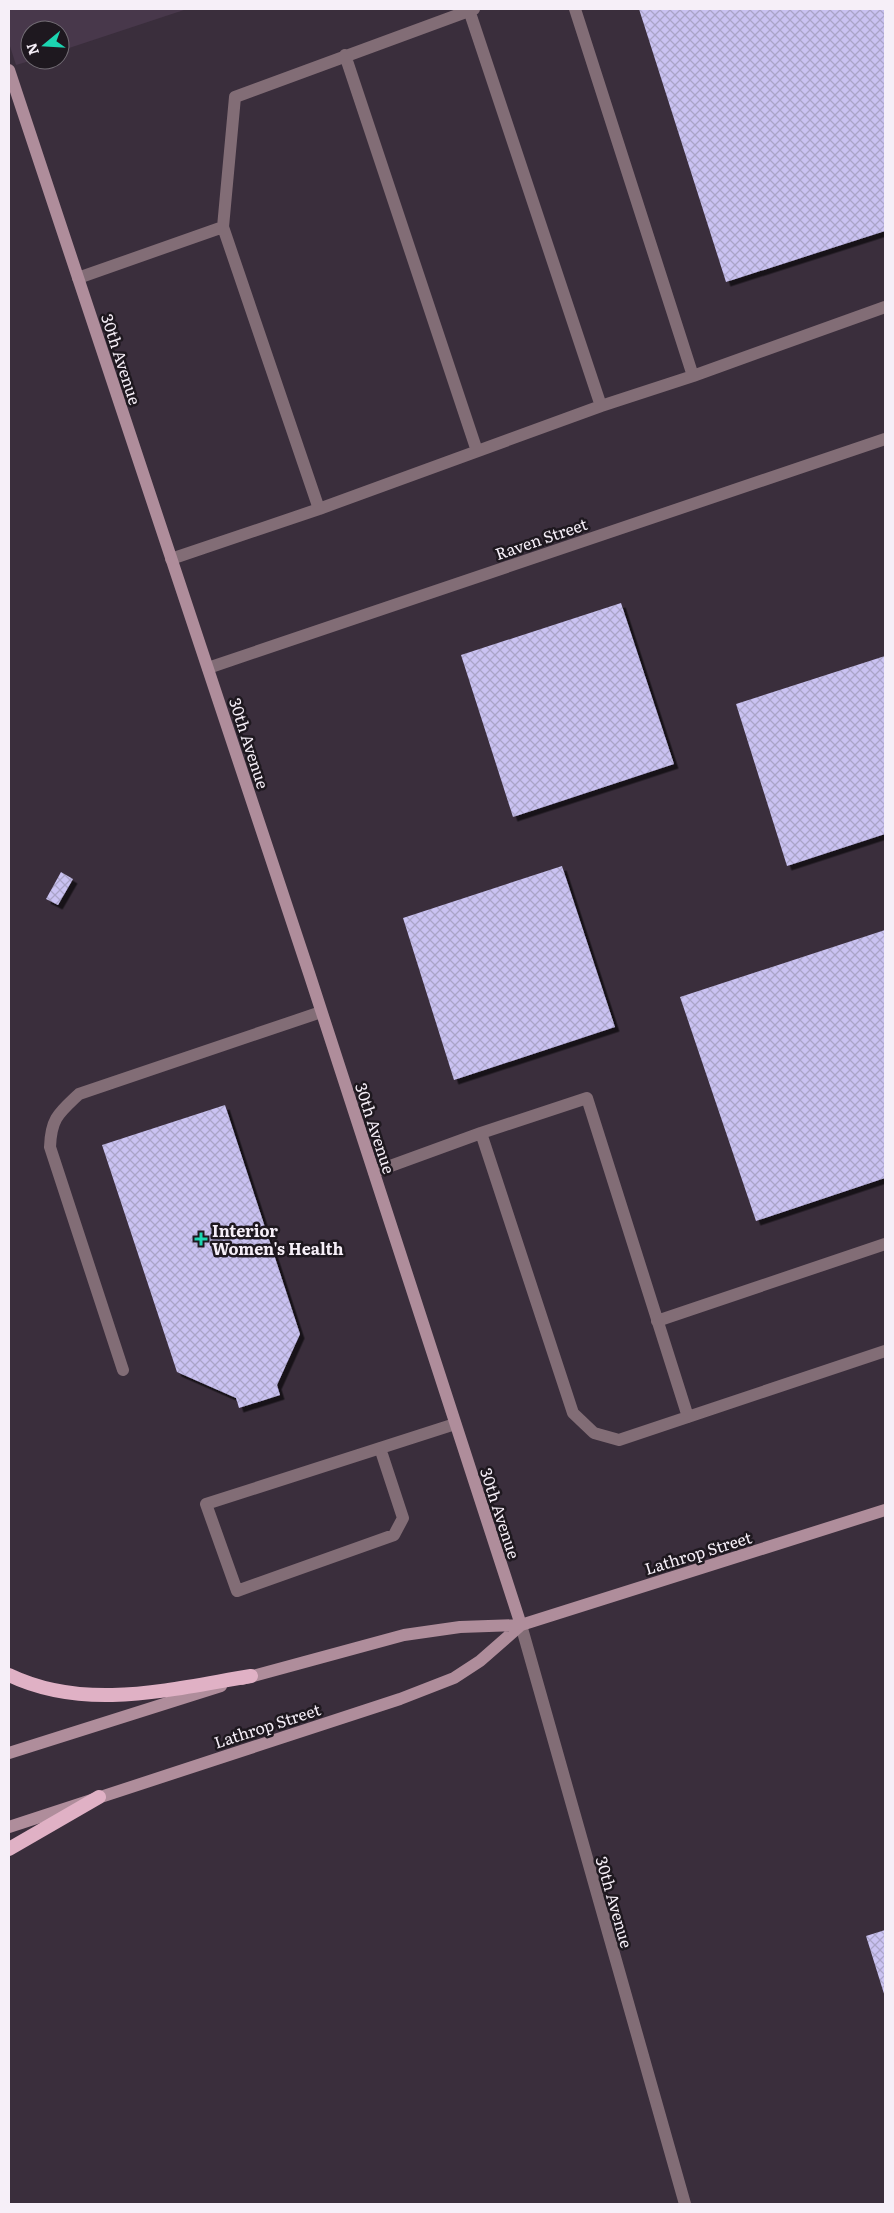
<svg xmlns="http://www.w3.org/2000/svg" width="894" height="2213" font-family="Literata,serif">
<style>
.built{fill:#48384b}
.building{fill:url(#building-cross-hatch);filter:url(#shadow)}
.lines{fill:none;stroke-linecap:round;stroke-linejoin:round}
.service{stroke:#826d76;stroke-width:12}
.minor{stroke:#826d76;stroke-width:12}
.tertiary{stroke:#826d76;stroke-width:12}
.secondary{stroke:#af8d9b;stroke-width:12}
.trunk{stroke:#e0b1c5;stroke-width:14}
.poi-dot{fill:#1cd5b1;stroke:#1e181f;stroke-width:2}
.labels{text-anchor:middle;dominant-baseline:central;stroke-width:5;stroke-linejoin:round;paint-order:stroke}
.street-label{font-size:16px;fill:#f6eff8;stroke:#1e181f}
.poi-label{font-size:16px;font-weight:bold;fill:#f6eff8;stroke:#1e181f;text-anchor:start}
</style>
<defs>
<pattern id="building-cross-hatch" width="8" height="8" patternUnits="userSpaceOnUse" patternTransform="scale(1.25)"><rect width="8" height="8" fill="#cac2f2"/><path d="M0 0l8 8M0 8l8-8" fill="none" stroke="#aaa4c8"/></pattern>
<filter id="shadow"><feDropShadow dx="4.5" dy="4.5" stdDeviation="0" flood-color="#0009"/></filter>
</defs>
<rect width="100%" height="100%" fill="#3a2e3c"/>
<path class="built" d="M9,9h178l-127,42v-21h-30v30h3l-17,5 -7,-22z"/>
<path class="building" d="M639,9h246v222l-159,51z
M621,603l53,161 -161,53 -52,-162z
M885,656v178l-98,32 -51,-162z
M562,866l53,161 -161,53 -51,-162z
M61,872l12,7 -15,26 -12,-6z
M885,930v248l-129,43 -76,-224z
M225,1105l75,229 -23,51 3,10 -41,13 -3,-10 -59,-26 -75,-227z
M885,1930v67l-19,-61z"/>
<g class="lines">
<path class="service" d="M575,9l118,367
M469,10l132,396
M345,55l132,396
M223,227l96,282
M78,278l145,-51 12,-130 239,-88
M171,559l148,-50 282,-103 92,-30 192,-69
M481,1133l92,280 21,20 25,7 266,-89
M374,1172l107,-39 106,-35 101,319
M657,1321l228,-77
M123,1370l-73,-223c1,-29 9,-34 29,-53l242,-82
M380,1448l23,70 -9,17 -157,56 -31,-87 249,-80"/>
<path class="minor" d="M208,668l677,-229"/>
<path class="tertiary" d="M521,1625l164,579"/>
<path class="secondary" d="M9,70l300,903 212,652
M242,1679l162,-44 56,-8 61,-2 364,-115
M9,1753l212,-67
M9,1827l391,-128 54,-21 26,-17 41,-36"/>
<path class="trunk" d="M9,1675c77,37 162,14 242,1
M9,1849l90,-52"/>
</g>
<path class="poi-dot" d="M198.5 1231.5h5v5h5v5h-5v5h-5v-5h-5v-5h5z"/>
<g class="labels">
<g class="street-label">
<text transform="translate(122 359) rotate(72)">30th Avenue</text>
<text transform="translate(541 538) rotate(-19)">Raven Street</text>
<text transform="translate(250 743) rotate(72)">30th Avenue</text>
<text transform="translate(376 1128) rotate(72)">30th Avenue</text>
<text transform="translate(501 1513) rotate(72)">30th Avenue</text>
<text transform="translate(698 1552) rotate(-17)">Lathrop Street</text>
<text transform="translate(267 1725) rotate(-18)">Lathrop Street</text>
<text transform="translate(615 1902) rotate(74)">30th Avenue</text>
</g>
<g class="poi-label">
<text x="212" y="1230">Interior<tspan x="212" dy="18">Women's Health</tspan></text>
</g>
</g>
<rect width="894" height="2213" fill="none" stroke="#f6eff8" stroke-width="20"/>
<g transform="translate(45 45) rotate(252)"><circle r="24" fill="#1e181f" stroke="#746e76"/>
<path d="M0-4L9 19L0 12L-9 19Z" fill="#1cd5b1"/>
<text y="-8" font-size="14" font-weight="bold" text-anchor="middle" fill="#f6eff8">N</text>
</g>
</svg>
